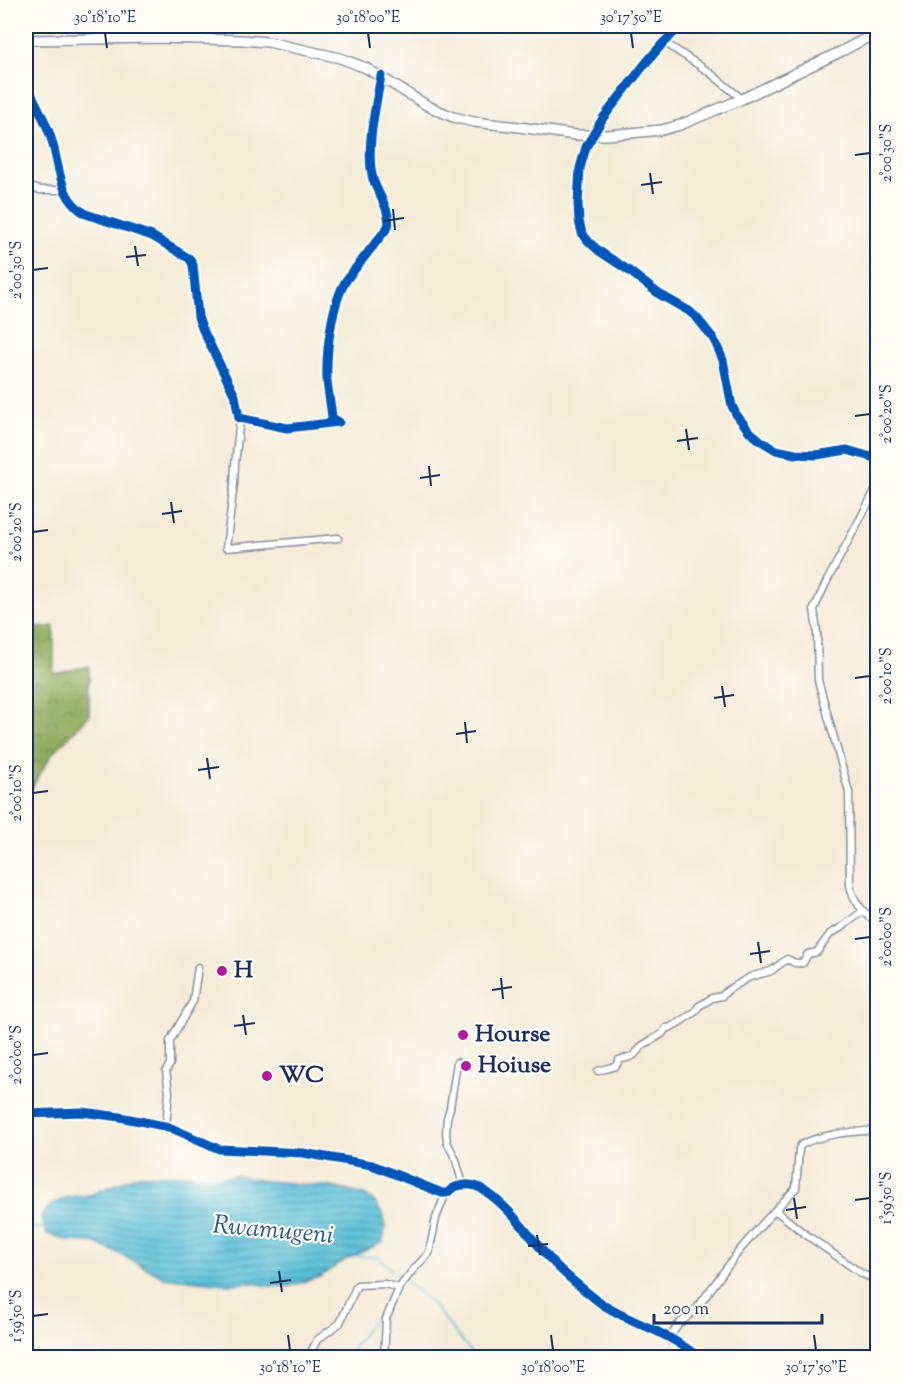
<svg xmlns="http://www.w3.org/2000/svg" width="903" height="1383" font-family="'Sorts Mill Goudy',serif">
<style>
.forest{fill:url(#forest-crowns);stroke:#566e5e;stroke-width:1.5}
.water{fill:url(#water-rules);stroke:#3a789a;stroke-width:1.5}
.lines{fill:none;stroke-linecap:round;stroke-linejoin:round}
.stream{stroke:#59c0d7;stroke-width:1.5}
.minor-casing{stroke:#888e9b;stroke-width:9}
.secondary-casing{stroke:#888e9b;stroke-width:12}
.minor{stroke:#fff;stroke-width:6}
.secondary{stroke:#fff;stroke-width:9}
.cycleway-casing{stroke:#fdfcf7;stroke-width:13}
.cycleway{stroke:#0057b8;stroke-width:9}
.ticks{fill:none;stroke:#1b2f5e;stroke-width:2}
.poi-dot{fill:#b5179e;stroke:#fdfcf7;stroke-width:2}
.labels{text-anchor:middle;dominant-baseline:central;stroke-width:4.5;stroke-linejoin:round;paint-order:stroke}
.poi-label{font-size:24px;font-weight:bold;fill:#1b2f5e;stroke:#fdfcf7;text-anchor:start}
.water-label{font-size:26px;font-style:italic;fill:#2e5a82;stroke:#fdfcf7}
.neatline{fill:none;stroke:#1b2f5e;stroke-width:2}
.ticks-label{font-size:15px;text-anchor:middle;fill:#1b2f5e}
</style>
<defs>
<pattern id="forest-crowns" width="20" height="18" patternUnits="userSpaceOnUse" patternTransform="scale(1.5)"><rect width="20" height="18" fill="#90ac5e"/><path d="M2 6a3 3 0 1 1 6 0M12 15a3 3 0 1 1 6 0" fill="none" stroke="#758c51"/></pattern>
<pattern id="water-rules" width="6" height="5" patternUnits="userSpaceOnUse" patternTransform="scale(1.5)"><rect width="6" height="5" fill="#59c0d7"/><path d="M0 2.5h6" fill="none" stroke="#499cb2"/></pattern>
</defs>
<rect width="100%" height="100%" fill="#fdfcf7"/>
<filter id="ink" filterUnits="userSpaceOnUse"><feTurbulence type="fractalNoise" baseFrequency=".0167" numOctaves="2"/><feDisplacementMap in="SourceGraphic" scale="12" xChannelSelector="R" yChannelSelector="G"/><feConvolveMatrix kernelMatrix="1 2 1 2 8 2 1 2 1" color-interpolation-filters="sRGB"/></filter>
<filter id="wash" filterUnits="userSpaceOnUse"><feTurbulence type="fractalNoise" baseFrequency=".008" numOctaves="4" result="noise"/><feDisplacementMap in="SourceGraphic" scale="24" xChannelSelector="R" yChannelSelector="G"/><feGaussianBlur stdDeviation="1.35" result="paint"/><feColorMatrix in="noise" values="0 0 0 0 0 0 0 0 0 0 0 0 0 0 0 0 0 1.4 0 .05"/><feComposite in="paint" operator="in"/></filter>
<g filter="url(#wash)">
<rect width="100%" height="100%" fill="#f5ecd8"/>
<path class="forest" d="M54,626v48l35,-8v50l-37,38 -26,43v-168z"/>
<path class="water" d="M138,1175h55l21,3 24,-2 27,5 62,5 34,8 11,5 10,14 3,14 -2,15 -38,18 -26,17 -29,9h-22l-15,-3 -29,1 -61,-7 -45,-24 -26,-11 -23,-1 -22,-7 -6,-17 11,-13 16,-7 22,-2z"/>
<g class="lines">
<path class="stream" d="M26,1228h20
M355,1256l22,1 26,22
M406,1282l24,20 46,56
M394,1286l1,-4 7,-3
M346,1358l24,-34 13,-12 9,-22"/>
</g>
</g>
<g filter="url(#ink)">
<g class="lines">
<defs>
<path id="minor" d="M681,26l-17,16 -19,22 -42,54 -17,29 -6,21 -2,36 1,17 3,12 7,9 10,9 29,19 31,24 30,17 8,7 16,20 3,6 7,16 9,46 4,8 13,17 12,10 15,9 19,4 21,1 31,-5 31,9
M154,38v-12
M664,42l45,30 33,27
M26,83c8,17 18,34 24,52 10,27 7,63 36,79l66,22 38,23 3,6 5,52 4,11 33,68 4,22 48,10 52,-6 -7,-4c-1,-13 -4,-25 -5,-38 -1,-27 4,-77 20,-101l41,-52c4,-15 -10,-34 -15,-48 -8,-29 3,-73 8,-103
M26,186l14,4h19l3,-4
M240,419l-5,45 -1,20 -8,64 112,-10
M878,485l-51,96 -13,28 3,23 1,48 31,112 1,93c3,18 15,28 28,40
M457,1062l-7,46 -3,10 -1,15 1,9 9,18 7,25
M598,1071l18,-5 3,-6 14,-4 10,-11 19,-11 4,-6h3l11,-6 15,-10 4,-6 7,-4 6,-4 10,-2 6,-6 22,-13 21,-6 16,-12 8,4h8l5,-9 9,-2 13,-18 12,-7 21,-16
M26,1114l56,-2 38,5 49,10 50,22 84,4 69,12 70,28h5c10,-11 27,-10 38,-2 27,18 45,47 67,70 12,13 27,25 41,36 21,18 49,26 73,39 12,6 23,14 35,22
M166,1126l3,-34 -3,-21 4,-7v-23l23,-40 5,-34
M775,1210l30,24 57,40 16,6
M669,1339l1,2 2,-7 6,-9 19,-17 42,-57 26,-30 31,-33 3,-39 2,-4c22,-12 52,-13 77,-15
M308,1358l9,-18 23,-17 17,-38 28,-1 14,4
M384,1358l2,-39 13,-31 14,-18 16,-17 7,-35 10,-25"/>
<path id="secondary" d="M26,40l128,-2 88,2 26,2 72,16 26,10 62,38 25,11 21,5 45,5 56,8h33l54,-5 18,-5 62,-26 100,-48 36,-19"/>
</defs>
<use href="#minor" class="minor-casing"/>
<use href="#secondary" class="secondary-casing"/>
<use href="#minor" class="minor"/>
<use href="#secondary" class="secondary"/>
<defs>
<path id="cycleway" d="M681,26l-17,16 -19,22 -42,54 -17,29 -6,21 -2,36 1,17 3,12 7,9 10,9 29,19 31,24 30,17 8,7 16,20 3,6 7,16 9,46 4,8 13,17 12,10 15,9 19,4 21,1 31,-5 31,9
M26,83c8,17 18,34 24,52 10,27 7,63 36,79l66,22 38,23 3,6 5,52 4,11 33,68 4,22 48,10 52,-6 -7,-4c-1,-13 -4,-25 -5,-38 -1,-27 4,-77 20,-101l41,-52c4,-15 -11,-34 -15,-48 -8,-29 3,-74 8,-103
M26,1114l56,-2 38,5 49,10 50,22 84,4 69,12 70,28h5c10,-11 27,-10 38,-2 27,18 45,47 67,70 12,13 27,25 41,36 21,18 49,26 73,39 12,6 23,14 35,22"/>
</defs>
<use href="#cycleway" class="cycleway-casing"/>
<use href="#cycleway" class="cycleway"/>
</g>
</g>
<path class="ticks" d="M105,33l2,15M368,33l2,15M631,33l2,15M855,155l15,-2M650,173l3,21M641,185l21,-3M393,209l2,21M384,221l20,-3M135,246l3,20M126,257l20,-2M33,270l15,-2M855,416l15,-2M686,429l3,21M677,441l21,-3M429,466l2,20M420,478l20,-3M171,502l3,21M162,514l20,-3M33,532l15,-2M855,678l15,-2M722,686l3,21M714,698l20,-3M465,722l2,21M456,734l20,-3M207,758l3,21M198,770l21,-3M33,793l15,-2M855,939l15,-2M758,942l3,21M750,954l20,-3M501,978l2,21M492,990l20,-3M243,1015l3,20M234,1026l21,-3M33,1055l15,-2M794,1198l3,21M855,1200l15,-2M786,1210l20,-3M537,1235l3,20M528,1246l20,-2M279,1271l3,21M270,1283l21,-3M33,1316l15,-2M288,1335l2,15M551,1335l2,15M814,1335l2,15"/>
<g class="poi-dot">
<circle cx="222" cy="971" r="6"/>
<circle cx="463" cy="1035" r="6"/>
<circle cx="466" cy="1066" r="6"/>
<circle cx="267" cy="1076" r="6"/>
</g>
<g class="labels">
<g class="poi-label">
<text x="234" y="971">H</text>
<text x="475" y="1035">Hourse</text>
<text x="478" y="1066">Hoiuse</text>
<text x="279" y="1076">WC</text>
</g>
<g class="water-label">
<text transform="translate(273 1231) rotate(5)">Rwamugeni</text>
</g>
</g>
<rect width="903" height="1383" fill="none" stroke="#fdfcf7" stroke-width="66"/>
<path d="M654 1314v9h168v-9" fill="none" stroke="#1b2f5e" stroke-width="3"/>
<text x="663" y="1314" font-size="18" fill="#1b2f5e" stroke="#fdfcf7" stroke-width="4.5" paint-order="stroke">200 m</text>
<rect x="33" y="33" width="837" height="1317" class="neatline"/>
<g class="ticks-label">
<text x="105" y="22">30°18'10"E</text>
<text x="368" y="22">30°18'00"E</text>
<text x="631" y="22">30°17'50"E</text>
<text transform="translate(886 153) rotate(-90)" y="5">2°00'30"S</text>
<text transform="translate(16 270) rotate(-90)" y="5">2°00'30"S</text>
<text transform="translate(886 414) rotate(-90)" y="5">2°00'20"S</text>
<text transform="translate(16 532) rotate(-90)" y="5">2°00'20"S</text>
<text transform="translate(886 676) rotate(-90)" y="5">2°00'10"S</text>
<text transform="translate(16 793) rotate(-90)" y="5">2°00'10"S</text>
<text transform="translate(886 937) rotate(-90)" y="5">2°00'00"S</text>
<text transform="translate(16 1055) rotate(-90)" y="5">2°00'00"S</text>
<text transform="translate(886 1198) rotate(-90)" y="5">1°59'50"S</text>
<text transform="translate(16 1316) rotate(-90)" y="5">1°59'50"S</text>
<text x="290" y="1372">30°18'10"E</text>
<text x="553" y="1372">30°18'00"E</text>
<text x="816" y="1372">30°17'50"E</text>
</g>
</svg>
